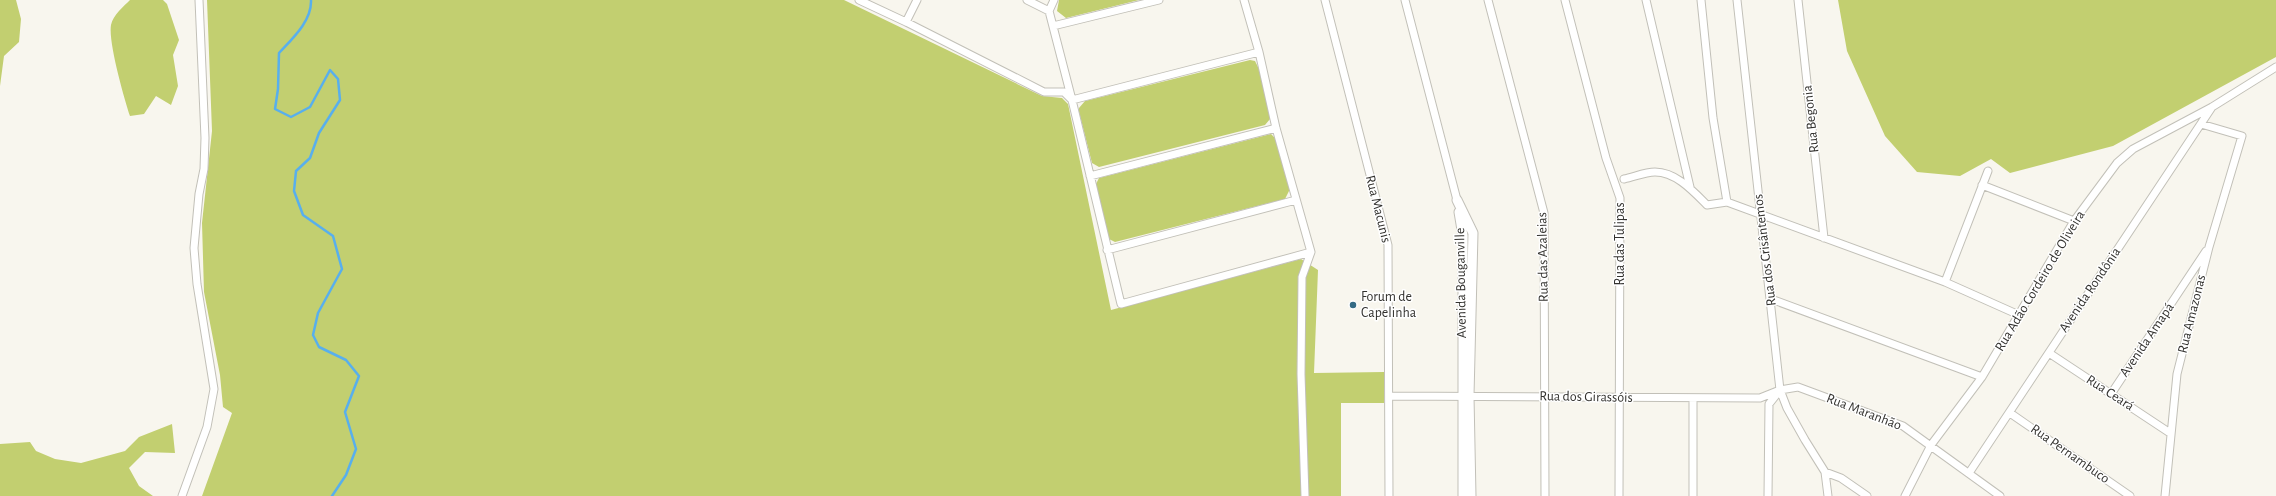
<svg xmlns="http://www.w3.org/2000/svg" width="2276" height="496" font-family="'Alegreya Sans',sans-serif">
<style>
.green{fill:#c2cf70}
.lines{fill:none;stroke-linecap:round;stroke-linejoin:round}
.stream{stroke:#58afed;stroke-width:2.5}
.street-casing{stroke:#c2c0b8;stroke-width:9}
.secondary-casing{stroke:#c2c0b8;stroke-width:11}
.street{stroke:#fff;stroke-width:7}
.secondary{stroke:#fff;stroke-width:9}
.poi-dot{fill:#346b85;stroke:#fff;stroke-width:1.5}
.labels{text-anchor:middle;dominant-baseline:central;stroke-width:3;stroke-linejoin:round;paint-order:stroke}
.street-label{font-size:14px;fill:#33322f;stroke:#fff}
.poi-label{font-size:14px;fill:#33322f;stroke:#fff;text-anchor:start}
</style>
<rect width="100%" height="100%" fill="#f8f6ee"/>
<path class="green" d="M0,0h16l5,19 -2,23 -15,14 -4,30z
M130,0h33l4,4 12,36 -6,15 5,31 -7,19 -15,-9 -12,18 -14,2c-6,-18 -22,-75 -19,-91 2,-10 13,-19 19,-25z
M207,0h637l198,96 20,2 6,6 43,206 190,-51 17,11 -4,103 70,-1v31h-43v93h-1139l30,-83 -9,-6 -3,-32 -16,-83 -2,-69 10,-92z
M1059,0h80l-73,18 -9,-7z
M1838,0h438v57l-163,89 -103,27 -19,-14 -31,17 -43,-4 -32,-36 -38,-85z
M1250,60l5,1 5,10 10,48 -5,6 -166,42 -7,-4 -13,-51v-4l6,-7z
M1271,134l5,5 13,47v5l-4,8 -170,43 -6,-3 -14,-53 4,-8z
M172,424l3,29 -30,-1 -16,16 10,18 14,10h-153v-52l30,-2 6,9 19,8 26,4 44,-12 14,-14z"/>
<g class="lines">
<path class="stream" d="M311,0c1,21 -19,39 -32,53l-1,36 -3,20 16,8 19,-10 20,-37 8,9 2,21 -21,33 -9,25 -14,13 -2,20 9,24 30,21 9,33 -24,44 -5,22 6,12 27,13 13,16 -14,36 11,37 -10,26 -14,21"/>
<defs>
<path id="street" d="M859,0l47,22 138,70h20l8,8 187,-48
M1027,0l22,11
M1054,0l-5,11 23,89 49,204 190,-52
M1244,0l15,52 17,76 35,124 -9,25 -1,97 4,122
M1325,0l63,245 1,251
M1405,0l52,200
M1488,0l56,213 1,283
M1565,0l41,158 14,40 -1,298
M1646,0l44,187
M1701,0l12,118 14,84
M1737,0l43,390 -11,14 -1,92
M1798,0l26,238
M906,22l11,-22
M1053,26l106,-26
M1090,176l186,-48
M1624,179c10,-2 21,-7 31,-7 21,0 38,19 52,33l20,-3 218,80 74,33
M1982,185l92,36
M1107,250l189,-50
M1945,282l43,-111
M1771,299l211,78
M2049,353l121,80
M1780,390l7,18 18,32 20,32 3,24
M2111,394l95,-143
M1390,396l370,2 20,-8 18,-3 105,39 97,70
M2010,413l120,83
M1825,472l16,6 26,18
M1969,473l243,-366
M182,496l25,-69 7,-38 -17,-105 -3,-36 5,-54 5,-25 1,-31 -6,-138
M1693,496v-97
M1905,496l26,-51 51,-68 92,-156 43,-58 16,-14 79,-42 64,-40
M2165,496l12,-122 32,-127 33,-111 -41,-12"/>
<path id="secondary" d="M1457,200l16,33 -4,163 2,100
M1459,212l4,24v260"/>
</defs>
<use href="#street" class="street-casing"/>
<use href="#secondary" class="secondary-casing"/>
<use href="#street" class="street"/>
<use href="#secondary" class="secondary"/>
</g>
<circle class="poi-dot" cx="1353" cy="305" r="4"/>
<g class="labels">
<g class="street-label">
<text transform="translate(1811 119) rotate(-96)">Rua Begonia</text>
<text transform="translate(1378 209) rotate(76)">Rua Macunis</text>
<text transform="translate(1620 244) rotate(-90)">Rua das Tulipas</text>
<text transform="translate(1765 250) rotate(-97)">Rua dos Crisântemos</text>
<text transform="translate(1543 257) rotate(-91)">Rua das Azaleias</text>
<text transform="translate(2040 281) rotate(-59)">Rua Adão Cordeiro de Oliveira</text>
<text transform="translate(1461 283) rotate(-91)">Avenida Bouganville</text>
<text transform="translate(2090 290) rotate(-56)">Avenida Rondônia</text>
<text transform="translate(2192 314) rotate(-76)">Rua Amazonas</text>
<text transform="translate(2147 340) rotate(-56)">Avenida Amapá</text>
<text transform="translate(2110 393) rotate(33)">Rua Ceará</text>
<text transform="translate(1586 397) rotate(1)">Rua dos Girassóis</text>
<text transform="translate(1864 412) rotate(21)">Rua Maranhão</text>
<text transform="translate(2070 454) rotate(35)">Rua Pernambuco</text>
</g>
<g class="poi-label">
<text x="1361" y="297">Forum de<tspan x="1361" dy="16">Capelinha</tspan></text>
</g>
</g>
</svg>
